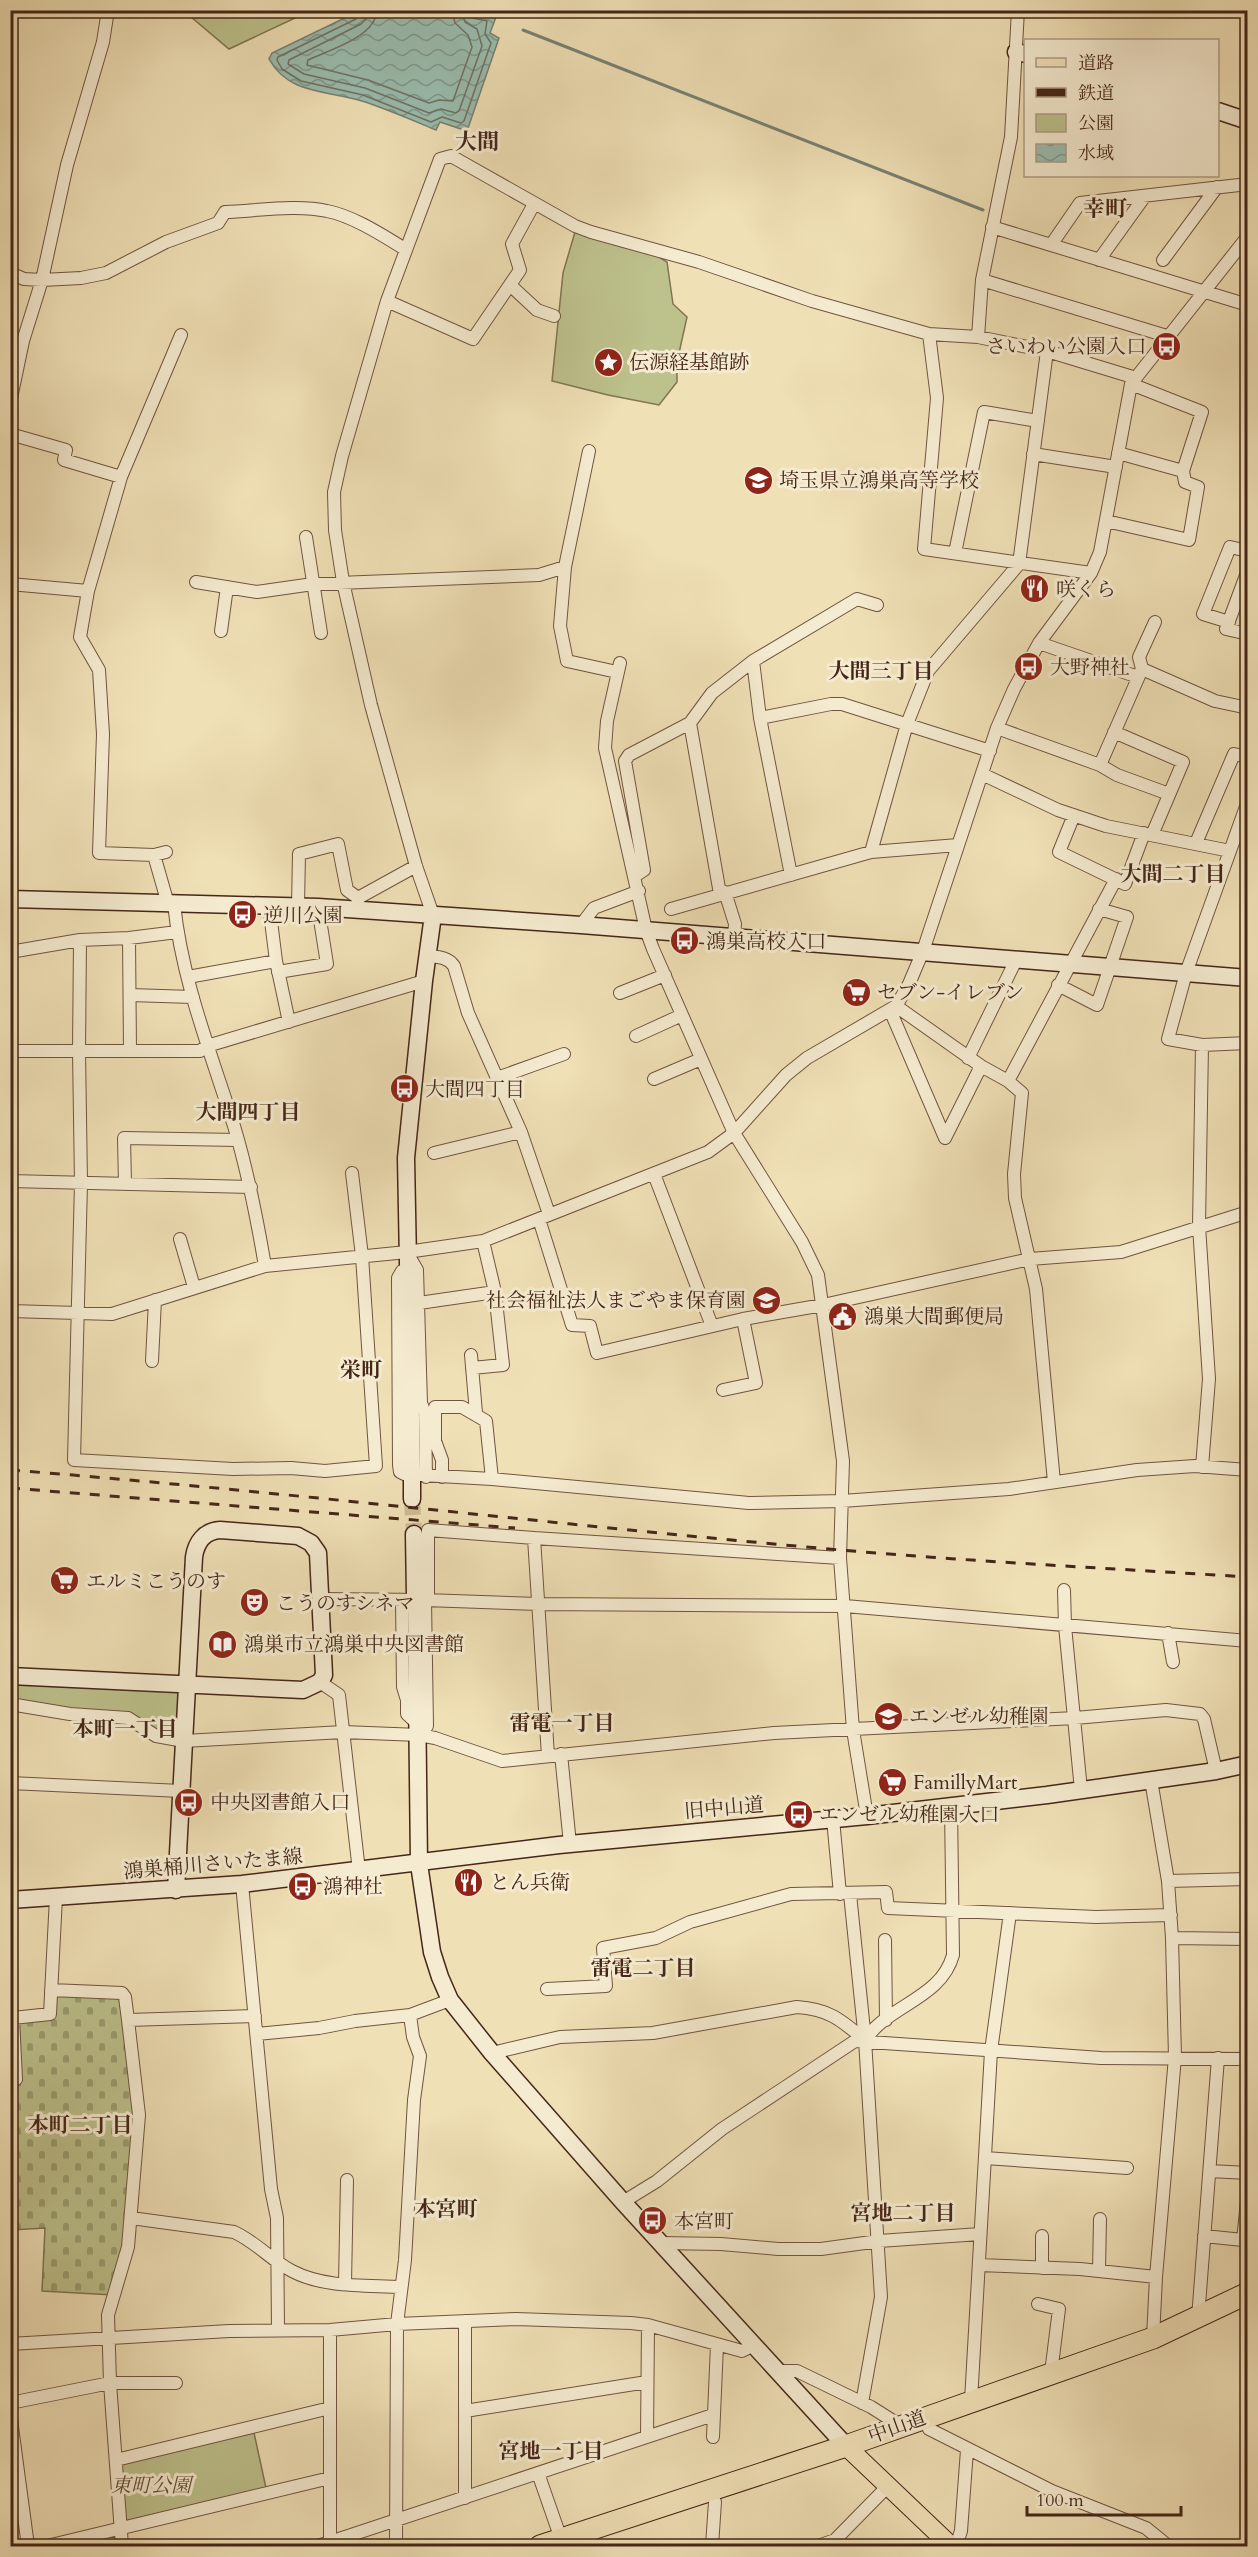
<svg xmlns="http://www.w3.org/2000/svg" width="1258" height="2557" font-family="Cardo,'Noto Serif JP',serif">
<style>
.cemetery{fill:url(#cemetery-stones);stroke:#817452;stroke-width:1.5}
.park{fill:#bdc18c;stroke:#817452;stroke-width:1.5}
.water{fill:url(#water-waves);stroke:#788173;stroke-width:1.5}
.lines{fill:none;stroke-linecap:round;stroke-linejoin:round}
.shore{stroke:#707264;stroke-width:1.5}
.stream{stroke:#788173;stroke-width:3}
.secondary-tunnel{stroke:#cebb96;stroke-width:16;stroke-dasharray:16 8;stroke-linecap:butt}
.street-casing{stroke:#705440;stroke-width:14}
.secondary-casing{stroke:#452618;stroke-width:19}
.primary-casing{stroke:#452618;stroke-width:20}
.highway-casing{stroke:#452618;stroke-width:23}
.street{stroke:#f5ebd0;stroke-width:12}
.secondary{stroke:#f5ebd0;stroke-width:16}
.primary{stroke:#f0e0b6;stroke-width:18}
.highway{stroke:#f0e0b6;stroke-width:21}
.rail{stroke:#452618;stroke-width:3;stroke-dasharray:10 10;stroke-linecap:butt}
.labels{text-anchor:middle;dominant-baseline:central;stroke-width:6;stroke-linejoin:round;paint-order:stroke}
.poi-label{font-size:20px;fill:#452618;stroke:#f5ebd0;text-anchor:start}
.street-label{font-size:20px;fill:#452618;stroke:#f5ebd0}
.park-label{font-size:20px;font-style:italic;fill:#634d35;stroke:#f5ebd0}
.neighbourhood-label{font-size:21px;font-weight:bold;fill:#452618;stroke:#f5ebd0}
.quarter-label{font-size:22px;font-weight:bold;fill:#452618;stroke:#f5ebd0}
</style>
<defs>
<pattern id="cemetery-stones" width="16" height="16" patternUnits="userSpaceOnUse" patternTransform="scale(1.5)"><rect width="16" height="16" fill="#bdc18c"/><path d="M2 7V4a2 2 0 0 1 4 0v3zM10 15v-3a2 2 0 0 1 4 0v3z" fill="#9b9d71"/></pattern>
<pattern id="water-waves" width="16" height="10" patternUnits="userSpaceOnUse" patternTransform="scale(1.5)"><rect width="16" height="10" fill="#9abdaf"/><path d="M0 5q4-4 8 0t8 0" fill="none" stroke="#7f998d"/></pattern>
</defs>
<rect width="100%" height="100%" fill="#f0e0b6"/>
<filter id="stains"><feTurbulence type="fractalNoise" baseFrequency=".00333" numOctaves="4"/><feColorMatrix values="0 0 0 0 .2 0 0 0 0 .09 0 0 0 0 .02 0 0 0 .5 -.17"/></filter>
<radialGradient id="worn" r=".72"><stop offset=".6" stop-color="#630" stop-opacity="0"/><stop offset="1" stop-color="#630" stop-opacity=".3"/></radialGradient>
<path class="cemetery" d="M51,1990l71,3 17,121 -5,75 -21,106 -71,-4 3,-63 -34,2 -1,-149 3,-63 37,-4z"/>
<path class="park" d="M184,11h126l-81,38z
M575,232l79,22 13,8 6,42 14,13 -10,45v20l-18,23 -51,-10 -56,-14 11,-108z
M10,1676l178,6 -4,59 -56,-23 -117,-14z
M254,2433l12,55 -140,33 -6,-56 3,-4z"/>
<path class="water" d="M468,10l10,4 2,-3 16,6 -6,16 9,5 -32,93 -27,-9 -4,8c-24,-10 -49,-21 -74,-29 -35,-11 -73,-6 -93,-42l3,-6 87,-42z"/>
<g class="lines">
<path class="shore" d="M360,10l-4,9 -78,38 -1,3 5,9 19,12 62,14 68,27 11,-5 19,6 3,-2 27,-78 -6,-9 2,-13 -14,-3 -4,-8
M368,10l-2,9 -5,5 -72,36 -1,4 16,10 61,14 64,25 12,-4 15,4 3,-2 23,-65 -5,-17 -12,-7 -4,-12
M377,10c-1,27 -48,40 -69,50l-1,5 61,15 61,23 10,-3 14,1 19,-54 -4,-12 -13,-12 -3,-13"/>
<path class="stream" d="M523,30l460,180"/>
<path class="secondary-tunnel" d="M412,1499l2,35"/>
<defs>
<path id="street" d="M992,227l256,78
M1051,245l29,-42 168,-19
M1099,260l46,-64
M1163,260l54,-73
M10,273l14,6 18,1 39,-2 25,-5 60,-31 52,-19 7,-11c31,-1 72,-8 102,-1 26,5 55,24 78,38
M982,280l188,57
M510,285l27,25 17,6
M387,301l86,38 47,-69 -8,-26 22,-40
M929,334l8,64 -13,151 167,24
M978,337l4,-57 29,-143 7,-127
M10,403l13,-62 19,-61 25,-115 36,-123 5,-32
M10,434l56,16 -2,10 57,17
M589,451l-24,116 -5,59 7,35 50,11
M1118,453l65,18
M1033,454l83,13
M1106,521l83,19 9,-53 -13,-5 -2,-11 19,-59 -71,-28
M306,537l15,96
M955,553l29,-141 54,9
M1248,570l-22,59 22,5
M196,582l61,10 56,-8 226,-9 26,-8
M10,584l78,7
M1229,622l-26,-8 27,-67 18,4
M221,631l6,-44
M1039,643l99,34
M753,661l7,57 31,157
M620,663l-13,58 -2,27 41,182 7,19 81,184 68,109 16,33 25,186 -3,97 13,172 14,86
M1142,669l73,32 33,7
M760,718l71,-14h11l148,47
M690,723l30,171
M997,728l103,37 17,10 52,19
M1114,732l69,30 -31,73
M1100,765l42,-96 -3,-12 16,-35
M982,774l76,36 48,16 124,25
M1248,801l-62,172 -18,66 34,6 46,-2
M1074,815l-15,37 66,32 19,-51
M1196,843l38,-89 14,3
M166,852l-12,3 -55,-2 4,-119 -4,-64 -19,-33 8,-46 33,-114 60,-142
M871,852l36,-128 21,-53 91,-107 28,-213
M154,855l14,49
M635,876l9,-6 -19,-109 4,-6 61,-32 22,-30 41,-32 104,-62 20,6
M725,892l10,32 -1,13
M358,898l58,-32
M174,904c8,77 37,149 60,222 14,46 23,93 31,140
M269,905l7,56 13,61
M298,906l1,-52 39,-10 9,46 11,8v12
M671,909l200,-57 87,-7
M433,915l-17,-49 -45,-161 -28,-123 -8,-52 -1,-38 8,-36 45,-155 53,-142 11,-3 124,70 16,6 108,30 113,39 117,33 49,3 69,14 89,27
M581,925l13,-17 45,-17
M129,938l1,113
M80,940l-1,111 2,132 -7,277 159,9 58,-1 34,3 51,-5 -14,-210 -10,-83
M10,952l70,-12 49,-2 48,-6
M428,956c10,1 20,1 26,10l14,47 53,119 28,82
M278,972l49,-8 -9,-57
M188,977l88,-16
M1058,985l39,20 30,-88 -28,-8
M620,993l45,-18
M130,995l63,2
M896,1006l85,60 27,15 14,12 -8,81 1,24 21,91 18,193
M890,1010l55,128 36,-72
M636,1036l46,-21
M1202,1045l-3,181 10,153 -7,88
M10,1051h190l7,-5 217,-65
M968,1058l49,-100
M497,1078l67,-24
M654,1079l47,-20
M1008,1081l108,-202
M434,1153l87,-21
M654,1174l58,152
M10,1181l241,6
M125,1184l-1,-46 114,2
M539,1219l33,106 18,1 7,27 146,-34 80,-14 207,-46 91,-7 127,-40
M180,1239l14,48
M409,1256l8,14 4,133 4,10 1,64
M408,1270l-6,1 -4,7 1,187 1,7 4,2 88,5 257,24 93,-2 167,-12 128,-19 58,-4 53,4
M419,1303l76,-11
M10,1311l102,3 153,-48 142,-14 76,-11 225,-89 26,-19 52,-58 21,-17 89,-52 13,-22 14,-33 74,-223 17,-39 25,-46 52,-70 9,-21 31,-168 117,-148
M471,1355l5,58
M152,1361l3,-61
M472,1368l31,-3 -8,-73 -12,-51
M723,1390l33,-7 -13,-64
M442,1477v-17l-7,-19v-34h27l24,14 6,58
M534,1538l306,20
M1064,1590l1,36 16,164
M320,1599l105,1 114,4 306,2 403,35
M402,1600l1,87 4,13v14l12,11
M428,1600v-70l106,8 14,218
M1168,1633l5,29
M320,1682l19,13 20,176
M10,1704l60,10 58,4 28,18 28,5 159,-9 76,3 16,3 67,23 272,-28 301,-15 91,-8 34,4 4,5 12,52
M419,1735l8,-9 -2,-126
M561,1754l9,90
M1151,1780l17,101 4,57 3,119 -19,220 -3,61
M10,1783l171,8
M833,1819l7,75
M1168,1881l80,-2
M242,1884l29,305 6,29 1,112
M850,1894l15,146 16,257 -19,106
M1172,1938l76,1
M885,1940l1,80
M547,1989l59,-3 -3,-38 53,-10 34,-16 101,-28 95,-2 2,16 208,9 75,-2
M51,1990l71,3 3,4 3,23 11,95 -11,132 -20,68 2,68 12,163
M128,2020l127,-4
M257,2034l62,-6 36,-7 55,-6 40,-15
M865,2040c23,-35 76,-41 88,-85l-2,-148
M492,2053l68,-16 93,-4 144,-26c32,2 44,13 68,33
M10,2081l6,-2 -3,-61 37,-4 6,-117
M985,2158l142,10
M1210,2171l38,2
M623,2202l34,-21 65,-52 133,-88 246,17 147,1
M131,2218l103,14c22,10 37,28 58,39 32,17 74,14 109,16
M1204,2236l39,4 5,-48
M661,2243l60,1 57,5h43l58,-8 101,-7
M979,2265l101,4 76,8
M1042,2268v-32
M1099,2271l1,-52
M345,2283l2,-103
M1038,2304l21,5 -8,64
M1198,2318l20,-260
M10,2344l219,-13 101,-1 67,-6 119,-5 115,4 17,2 94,26 12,-6
M779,2371h18l74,36 30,19
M971,2401l20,-350 19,-138
M10,2403l100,-20h66
M465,2411l182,-29
M10,2412l18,134
M929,2429l123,62 94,37 22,18
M647,2437l1,-112
M713,2437l4,-92
M116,2460l214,-52
M538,2473l23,66
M465,2498v-177
M330,2542v-212
M47,2546l283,-68
M318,2546l395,-131
M396,2546l1,-222 8,-64 9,-160 6,-44 -7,-19 -3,-22
M712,2546l3,-44
M818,2546l17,-6 52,-53
M956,2546l5,-15 6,-81"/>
<path id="secondary" d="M1016,52l10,2
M1218,111l30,10
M10,899l308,8 263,18 667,53
M412,1470l-6,-312 18,-177 9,-66
M412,1480v19
M414,1534l1,62
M416,1605l3,259 13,88 8,25 10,23 42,53 131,149 223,244
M10,1676l293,14 17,-8 4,-7 -6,-122 -7,-10 -13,-7 -78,-6c-16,1 -24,13 -26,27l-18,333
M10,1900l232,-16 317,-39 308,-29 180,-21 169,-24 32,-7"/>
<path id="primary" d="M846,2446l105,100"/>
<path id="highway" d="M540,2546l306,-100 307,-108 95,-45"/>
</defs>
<use href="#street" class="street-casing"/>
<use href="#secondary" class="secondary-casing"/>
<use href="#primary" class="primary-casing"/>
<use href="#highway" class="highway-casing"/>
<use href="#street" class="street"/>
<use href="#secondary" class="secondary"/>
<use href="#primary" class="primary"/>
<use href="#highway" class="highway"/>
<path class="rail" d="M10,1470c270,21 539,54 808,78 143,13 286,20 430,29
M10,1488l505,40"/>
</g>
<defs>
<symbol id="bus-disc" viewBox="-11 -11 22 22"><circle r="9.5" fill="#8f2418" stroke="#f5ebd0"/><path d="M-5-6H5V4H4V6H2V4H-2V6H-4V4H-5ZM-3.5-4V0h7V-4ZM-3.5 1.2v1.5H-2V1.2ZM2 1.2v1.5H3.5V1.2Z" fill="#fff"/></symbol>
<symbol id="sight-disc" viewBox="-11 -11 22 22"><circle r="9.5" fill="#8f2418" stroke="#f5ebd0"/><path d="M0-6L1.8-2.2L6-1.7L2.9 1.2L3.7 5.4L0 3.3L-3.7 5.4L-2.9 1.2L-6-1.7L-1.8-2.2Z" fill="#fff"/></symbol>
<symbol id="school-disc" viewBox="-11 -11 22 22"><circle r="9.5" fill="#8f2418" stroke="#f5ebd0"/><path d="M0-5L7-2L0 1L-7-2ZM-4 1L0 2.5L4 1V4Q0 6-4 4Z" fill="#fff"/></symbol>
<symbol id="restaurant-disc" viewBox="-11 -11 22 22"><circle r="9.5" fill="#8f2418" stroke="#f5ebd0"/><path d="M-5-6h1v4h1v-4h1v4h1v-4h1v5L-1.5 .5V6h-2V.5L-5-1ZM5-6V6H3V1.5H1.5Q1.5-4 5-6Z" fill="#fff"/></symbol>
<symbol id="supermarket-disc" viewBox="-11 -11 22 22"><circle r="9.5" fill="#8f2418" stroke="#f5ebd0"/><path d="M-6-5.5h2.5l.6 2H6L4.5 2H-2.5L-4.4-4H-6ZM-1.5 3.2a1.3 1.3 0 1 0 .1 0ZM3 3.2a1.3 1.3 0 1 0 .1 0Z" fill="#fff"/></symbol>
<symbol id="civic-disc" viewBox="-11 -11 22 22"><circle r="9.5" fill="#8f2418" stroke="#f5ebd0"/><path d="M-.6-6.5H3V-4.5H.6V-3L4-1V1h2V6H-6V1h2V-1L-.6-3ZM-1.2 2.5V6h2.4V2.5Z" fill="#fff"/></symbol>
<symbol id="theatre-disc" viewBox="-11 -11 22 22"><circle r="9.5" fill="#8f2418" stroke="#f5ebd0"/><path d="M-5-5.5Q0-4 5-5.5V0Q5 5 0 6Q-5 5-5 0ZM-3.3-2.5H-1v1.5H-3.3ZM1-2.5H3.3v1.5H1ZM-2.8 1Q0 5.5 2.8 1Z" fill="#fff"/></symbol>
<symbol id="library-disc" viewBox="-11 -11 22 22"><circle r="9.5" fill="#8f2418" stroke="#f5ebd0"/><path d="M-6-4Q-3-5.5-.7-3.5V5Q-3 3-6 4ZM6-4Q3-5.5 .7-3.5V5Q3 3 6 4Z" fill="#fff"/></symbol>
</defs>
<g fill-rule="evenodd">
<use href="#bus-disc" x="1150" y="330" width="33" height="33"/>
<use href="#sight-disc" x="592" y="346" width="33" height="33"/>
<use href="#school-disc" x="742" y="464" width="33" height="33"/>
<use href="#restaurant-disc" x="1018" y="572" width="33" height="33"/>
<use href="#bus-disc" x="1012" y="650" width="33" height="33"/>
<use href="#bus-disc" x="226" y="898" width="33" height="33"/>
<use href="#bus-disc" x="668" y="924" width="33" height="33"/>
<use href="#supermarket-disc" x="840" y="976" width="33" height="33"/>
<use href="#bus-disc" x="388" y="1072" width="33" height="33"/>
<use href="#school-disc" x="750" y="1284" width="33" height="33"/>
<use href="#civic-disc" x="826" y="1300" width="33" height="33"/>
<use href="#supermarket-disc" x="48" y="1564" width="33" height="33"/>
<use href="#theatre-disc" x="238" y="1586" width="33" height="33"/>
<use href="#library-disc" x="206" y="1628" width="33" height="33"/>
<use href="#school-disc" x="872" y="1700" width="33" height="33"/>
<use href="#supermarket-disc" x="876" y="1766" width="33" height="33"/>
<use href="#bus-disc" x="172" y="1786" width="33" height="33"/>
<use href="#bus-disc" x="782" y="1798" width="33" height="33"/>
<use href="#restaurant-disc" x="452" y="1866" width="33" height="33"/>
<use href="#bus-disc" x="286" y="1870" width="33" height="33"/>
<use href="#bus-disc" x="636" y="2204" width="33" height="33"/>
</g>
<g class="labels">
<g class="poi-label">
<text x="1146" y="346" text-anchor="end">さいわい公園入口</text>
<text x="629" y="362">伝源経基館跡</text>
<text x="779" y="480">埼玉県立鴻巣高等学校</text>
<text x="1056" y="589">咲くら</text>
<text x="1050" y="667">大野神社</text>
<text x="263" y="915">逆川公園</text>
<text x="706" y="941">鴻巣高校入口</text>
<text x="877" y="992">セブン-イレブン</text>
<text x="425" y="1089">大間四丁目</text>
<text x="746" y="1300" text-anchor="end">社会福祉法人まごやま保育園</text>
<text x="864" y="1316">鴻巣大間郵便局</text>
<text x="86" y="1581">エルミこうのす</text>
<text x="276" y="1603">こうのすシネマ</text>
<text x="244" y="1644">鴻巣市立鴻巣中央図書館</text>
<text x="909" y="1716">エンゼル幼稚園</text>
<text x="913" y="1782">FamillyMart</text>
<text x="210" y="1802">中央図書館入口</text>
<text x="819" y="1814">エンゼル幼稚園入口</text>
<text x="490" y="1882">とん兵衛</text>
<text x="323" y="1886">鴻神社</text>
<text x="674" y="2221">本宮町</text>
</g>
<g class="street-label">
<text transform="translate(724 1808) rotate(-5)">旧中山道</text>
<text transform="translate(213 1864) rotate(-5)">鴻巣桶川さいたま線</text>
<text transform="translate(897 2427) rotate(-20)">中山道</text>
</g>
<g class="park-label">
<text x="151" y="2485">東町公園</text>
</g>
<g class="neighbourhood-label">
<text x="881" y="671">大間三丁目</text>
<text x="1173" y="874">大間二丁目</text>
<text x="248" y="1112">大間四丁目</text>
<text x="361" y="1370">栄町</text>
<text x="562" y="1723">雷電一丁目</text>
<text x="125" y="1729">本町一丁目</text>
<text x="643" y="1968">雷電二丁目</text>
<text x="80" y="2125">本町二丁目</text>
<text x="446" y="2209">本宮町</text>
<text x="903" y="2213">宮地二丁目</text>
<text x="551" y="2451">宮地一丁目</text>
</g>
<g class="quarter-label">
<text x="477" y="142">大間</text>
<text x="1105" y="209">幸町</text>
</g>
</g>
<rect width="1258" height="2557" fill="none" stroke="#f0e0b6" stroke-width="36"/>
<rect x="12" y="12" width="1234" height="2533" fill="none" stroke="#452618" stroke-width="3"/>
<rect x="18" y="18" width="1222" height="2521" fill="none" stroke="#452618" stroke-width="1.5"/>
<rect x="1024" y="39" width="195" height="138" fill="#f5ebd0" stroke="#af9c86" stroke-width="1.5"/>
<rect x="1036" y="58" width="30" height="9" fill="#f0e0b6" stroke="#af9c86" stroke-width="1.5"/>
<text x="1078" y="69" font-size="18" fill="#452618">道路</text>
<rect x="1036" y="88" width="30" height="9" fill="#452618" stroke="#af9c86" stroke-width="1.5"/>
<text x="1078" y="99" font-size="18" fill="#452618">鉄道</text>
<rect x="1036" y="114" width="30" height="18" fill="#bdc18c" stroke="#af9c86" stroke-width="1.5"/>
<text x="1078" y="129" font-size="18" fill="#452618">公園</text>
<rect x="1036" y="144" width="30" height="18" fill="url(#water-waves)" stroke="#af9c86" stroke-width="1.5"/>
<text x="1078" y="159" font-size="18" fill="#452618">水域</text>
<path d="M1027 2506v9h154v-9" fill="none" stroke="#452618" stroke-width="3"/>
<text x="1036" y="2506" font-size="18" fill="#452618" stroke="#f5ebd0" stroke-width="4.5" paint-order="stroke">100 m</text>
<rect width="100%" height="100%" filter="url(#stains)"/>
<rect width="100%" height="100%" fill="url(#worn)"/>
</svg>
